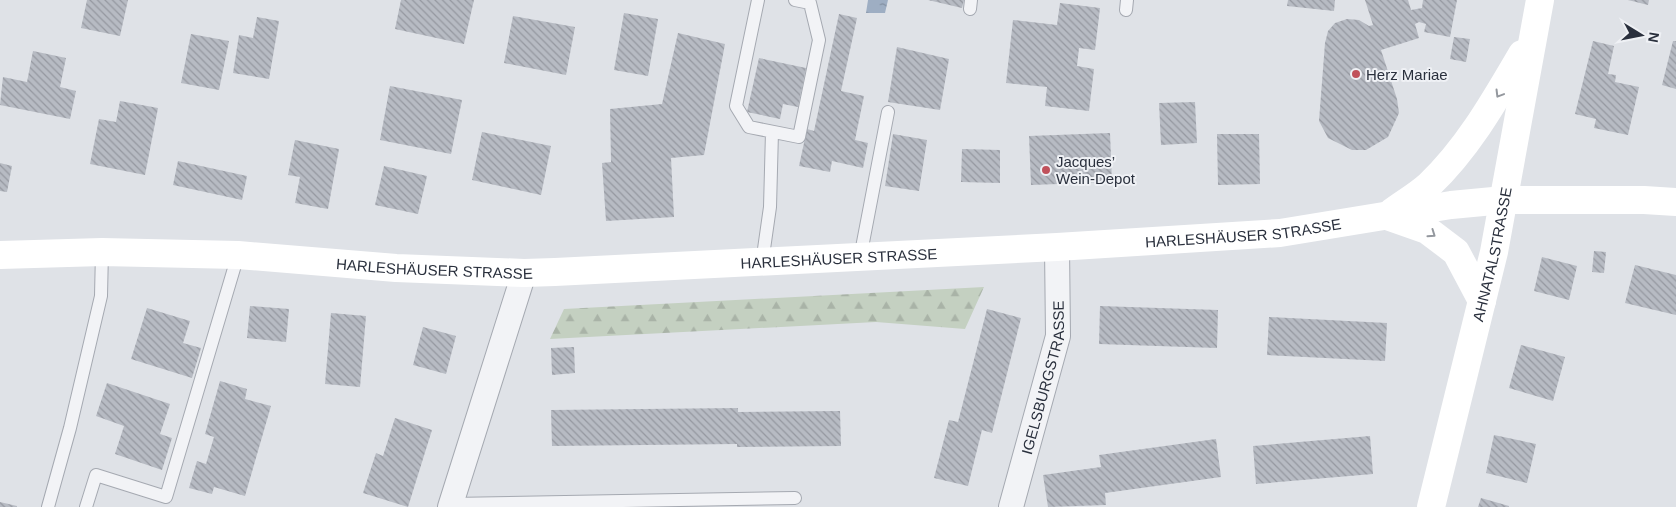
<svg xmlns="http://www.w3.org/2000/svg" width="1676" height="507" font-family="Arial,sans-serif">
<style>
.forest{fill:url(#forest-firs)}
.water{fill:url(#water-ripples)}
.building{fill:url(#building-back-hatch)}
.lines{fill:none;stroke-linecap:round;stroke-linejoin:round}
.lane-casing{stroke:#a5a9b1;stroke-width:14}
.street-casing{stroke:#a5a9b1;stroke-width:26}
.lane{stroke:#f2f3f6;stroke-width:12}
.street{stroke:#f2f3f6;stroke-width:24}
.secondary{stroke:#fff;stroke-width:28}
.oneway{stroke:#94989e}
.poi-dot{fill:#c0515b;stroke:#eff1f5;stroke-width:2}
.labels{text-anchor:middle;dominant-baseline:central;stroke-width:4;stroke-linejoin:round;paint-order:stroke}
.poi-label{font-size:15px;fill:#2a303d;stroke:#eff1f5;text-anchor:start}
.street-label{font-size:15px;fill:#2a303d;stroke:#eff1f5}
</style>
<defs>
<pattern id="forest-firs" width="22" height="20" patternUnits="userSpaceOnUse" patternTransform="scale(1.25)"><rect width="22" height="20" fill="#c4d0c1"/><path d="M5 1l3.5 6h-7zM16 11l3.5 6h-7z" fill="#a9b3a7"/></pattern>
<pattern id="water-ripples" width="26" height="14" patternUnits="userSpaceOnUse" patternTransform="scale(1.25)"><rect width="26" height="14" fill="#9eaec3"/><path d="M2 4q2-2 4 0t4 0M15 11q2-2 4 0t4 0" fill="none" stroke="#818ea0"/></pattern>
<pattern id="building-back-hatch" width="6" height="6" patternUnits="userSpaceOnUse" patternTransform="scale(1.25)"><rect width="6" height="6" fill="#b7bbc3"/><path d="M-1 5l2 2M0 0l6 6M5-1l2 2" fill="none" stroke="#9598a0"/></pattern>
</defs>
<rect width="100%" height="100%" fill="#dfe2e7"/>
<path class="forest" d="M984,287l-19,42 -89,-7 -326,17 14,-30z"/>
<path class="water" d="M868,0h20l-3,13h-19z"/>
<path class="building" d="M87,0h41l-8,36 -39,-8z
M401,0h73l-10,44 -69,-15z
M928,0h36l-2,8z
M1288,0h47l-1,11 -47,-5z
M1365,0h43l3,10 11,-2 1,-8h34l-7,37 -26,-5 2,-8 -7,-2 -4,2 4,14 -38,12 16,49 2,14 -11,24 -22,13h-14l-24,-12 -9,-17 6,-78 3,-12 7,-8 12,-4 12,1 10,6 4,-1z
M1628,0h21l-1,5z
M1060,3l40,5 -5,42 -16,-2 -2,18 17,3 -5,42 -44,-5 2,-19 -41,-4 7,-63 44,5z
M624,13l34,6 -10,57 -34,-6z
M839,14l18,4 -16,73 23,5 -9,44 13,3 -5,25 -31,-7 -2,11 -31,-6 8,-37 7,2z
M513,16l62,11 -9,48 -62,-12z
M257,17l22,4 -10,58 -36,-6 6,-38 14,3z
M678,33l47,11 -21,111 -33,3 3,59 -68,4 -4,-58 9,-1 -1,-53 52,-5z
M191,34l38,7 -10,49 -38,-7z
M1454,37l16,2 -4,23 -16,-3z
M1593,41l21,5 -6,28 8,1 -1,7 24,5 -11,48 -34,-7 2,-9 -21,-5z
M1673,41h3v48l-14,-4z
M897,47l52,12 -9,51 -52,-8z
M33,51l33,7 -6,29 16,4 -6,28 -70,-14 3,-28 24,5z
M759,58l47,10 -8,39 -15,-3 -3,15 -33,-7z
M390,86l72,14 -11,54 -71,-14z
M120,101l38,7 -13,67 -55,-11 9,-45 17,3z
M1195,102l2,41 -36,2 -2,-42z
M482,132l69,14 -10,49 -69,-15z
M1110,133l2,49 -81,3 -2,-49z
M893,134l34,6 -8,51 -34,-5z
M1217,134h42l1,50 -42,1z
M295,140l44,9 -11,60 -33,-6 5,-26 -12,-2z
M962,149l38,1v33l-39,-1z
M178,161l69,15 -5,24 -69,-15z
M0,163l12,3 -5,26 -7,-1z
M384,166l43,10 -9,38 -43,-9z
M1594,251l12,1 -2,21 -12,-1z
M1542,257l35,9 -8,34 -35,-9z
M1635,265l41,10v40l-51,-12z
M250,306l39,3 -3,33 -39,-4z
M1100,306l118,4 -1,38 -118,-4z
M147,308l43,13 -7,22 18,5 -9,30 -61,-19z
M987,309l34,9 -29,115 -10,-3 -14,56 -34,-8 15,-58 9,2z
M331,313l35,3 -6,71 -35,-3z
M1269,317l118,6 -2,38 -118,-6z
M423,327l33,9 -10,38 -33,-9z
M1521,345l44,12 -12,44 -44,-13z
M574,347l1,26 -23,2 -1,-27z
M220,381l27,8 -2,10 26,7 -26,90 -31,-9 -2,7 -23,-6 8,-27 9,3 8,-27 -9,-3z
M107,383l63,21 -10,30 12,4 -10,32 -47,-16 9,-28 -28,-10z
M738,408v4l102,-1 1,35 -104,1v-3l-185,2 -1,-36z
M395,418l37,12 -24,77 -45,-14 13,-40 7,3z
M1494,435l42,9 -9,39 -41,-10z
M1370,436l3,38 -117,10 -3,-38z
M1216,439l5,38 -116,16 1,12 -58,2 -5,-32 58,-8 -2,-12z
M1481,498l28,8v1h-31z
M0,502l17,4v1h-17z"/>
<g class="lines">
<defs>
<path id="lane" d="M758,0l-22,106 13,21 50,10 20,-97 -9,-37 -15,-3
M970,9l1,-9
M1126,10l1,-10
M860,258l28,-146
M762,263l8,-56 2,-75
M451,504l344,-6
M48,507l22,-79 31,-132 1,-44
M86,507l10,-32 70,22 72,-242"/>
<g id="street">
<path d="M450,507l74,-234"/>
<path id="s1" d="M1011,507l47,-171 -1,-89"/>
</g>
</defs>
<use href="#lane" class="lane-casing"/>
<use href="#street" class="street-casing"/>
<use href="#lane" class="lane"/>
<use href="#street" class="street"/>
<g class="secondary">
<path d="M1392,212c12,-9 26,-17 37,-27 39,-37 66,-85 93,-131"/>
<path d="M1390,217l37,13 29,22 26,49"/>
<path id="s2" d="M0,255l102,-3 136,3 158,13 128,5 31,-1 502,-25 223,-14 171,-28 53,-5h140l32,2"/>
<path id="s3" d="M1431,507l63,-255 46,-252"/>
</g>
</g>
<defs><path id="oneway-chevron" d="M-2-3.5L2.5 0L-2 3.5" fill="none" stroke-width="1.6" stroke-linecap="round" stroke-linejoin="round" transform="scale(1.25)"/></defs>
<g class="oneway">
<use href="#oneway-chevron" transform="translate(1499 94) rotate(121)"/>
<use href="#oneway-chevron" transform="translate(1432 234) rotate(35)"/>
</g>
<g class="poi-dot">
<circle cx="1356" cy="74" r="5"/>
<circle cx="1046" cy="170" r="5"/>
</g>
<g class="labels">
<g class="poi-label">
<text x="1366" y="74">Herz Mariae</text>
<text x="1056" y="161">Jacques’<tspan x="1056" dy="17">Wein-Depot</tspan></text>
</g>
<g class="street-label">
<text stroke="none"><textPath href="#s2" startOffset="1245">HARLESHÄUSER STRASSE</textPath></text>
<text stroke="none"><textPath href="#s3" startOffset="260">AHNATALSTRASSE</textPath></text>
<text stroke="none"><textPath href="#s2" startOffset="840">HARLESHÄUSER STRASSE</textPath></text>
<text stroke="none"><textPath href="#s2" startOffset="435">HARLESHÄUSER STRASSE</textPath></text>
<text stroke="none"><textPath href="#s1" startOffset="134">IGELSBURGSTRASSE</textPath></text>
</g>
</g>
<g transform="translate(1641 35) rotate(100)" stroke="#eff1f5" stroke-width="4" paint-order="stroke">
<path d="M0-4L9 19L0 12L-9 19Z" fill="#2a303d"/>
<text y="-8" font-size="14" font-weight="bold" text-anchor="middle" fill="#2a303d">N</text>
</g>
</svg>
